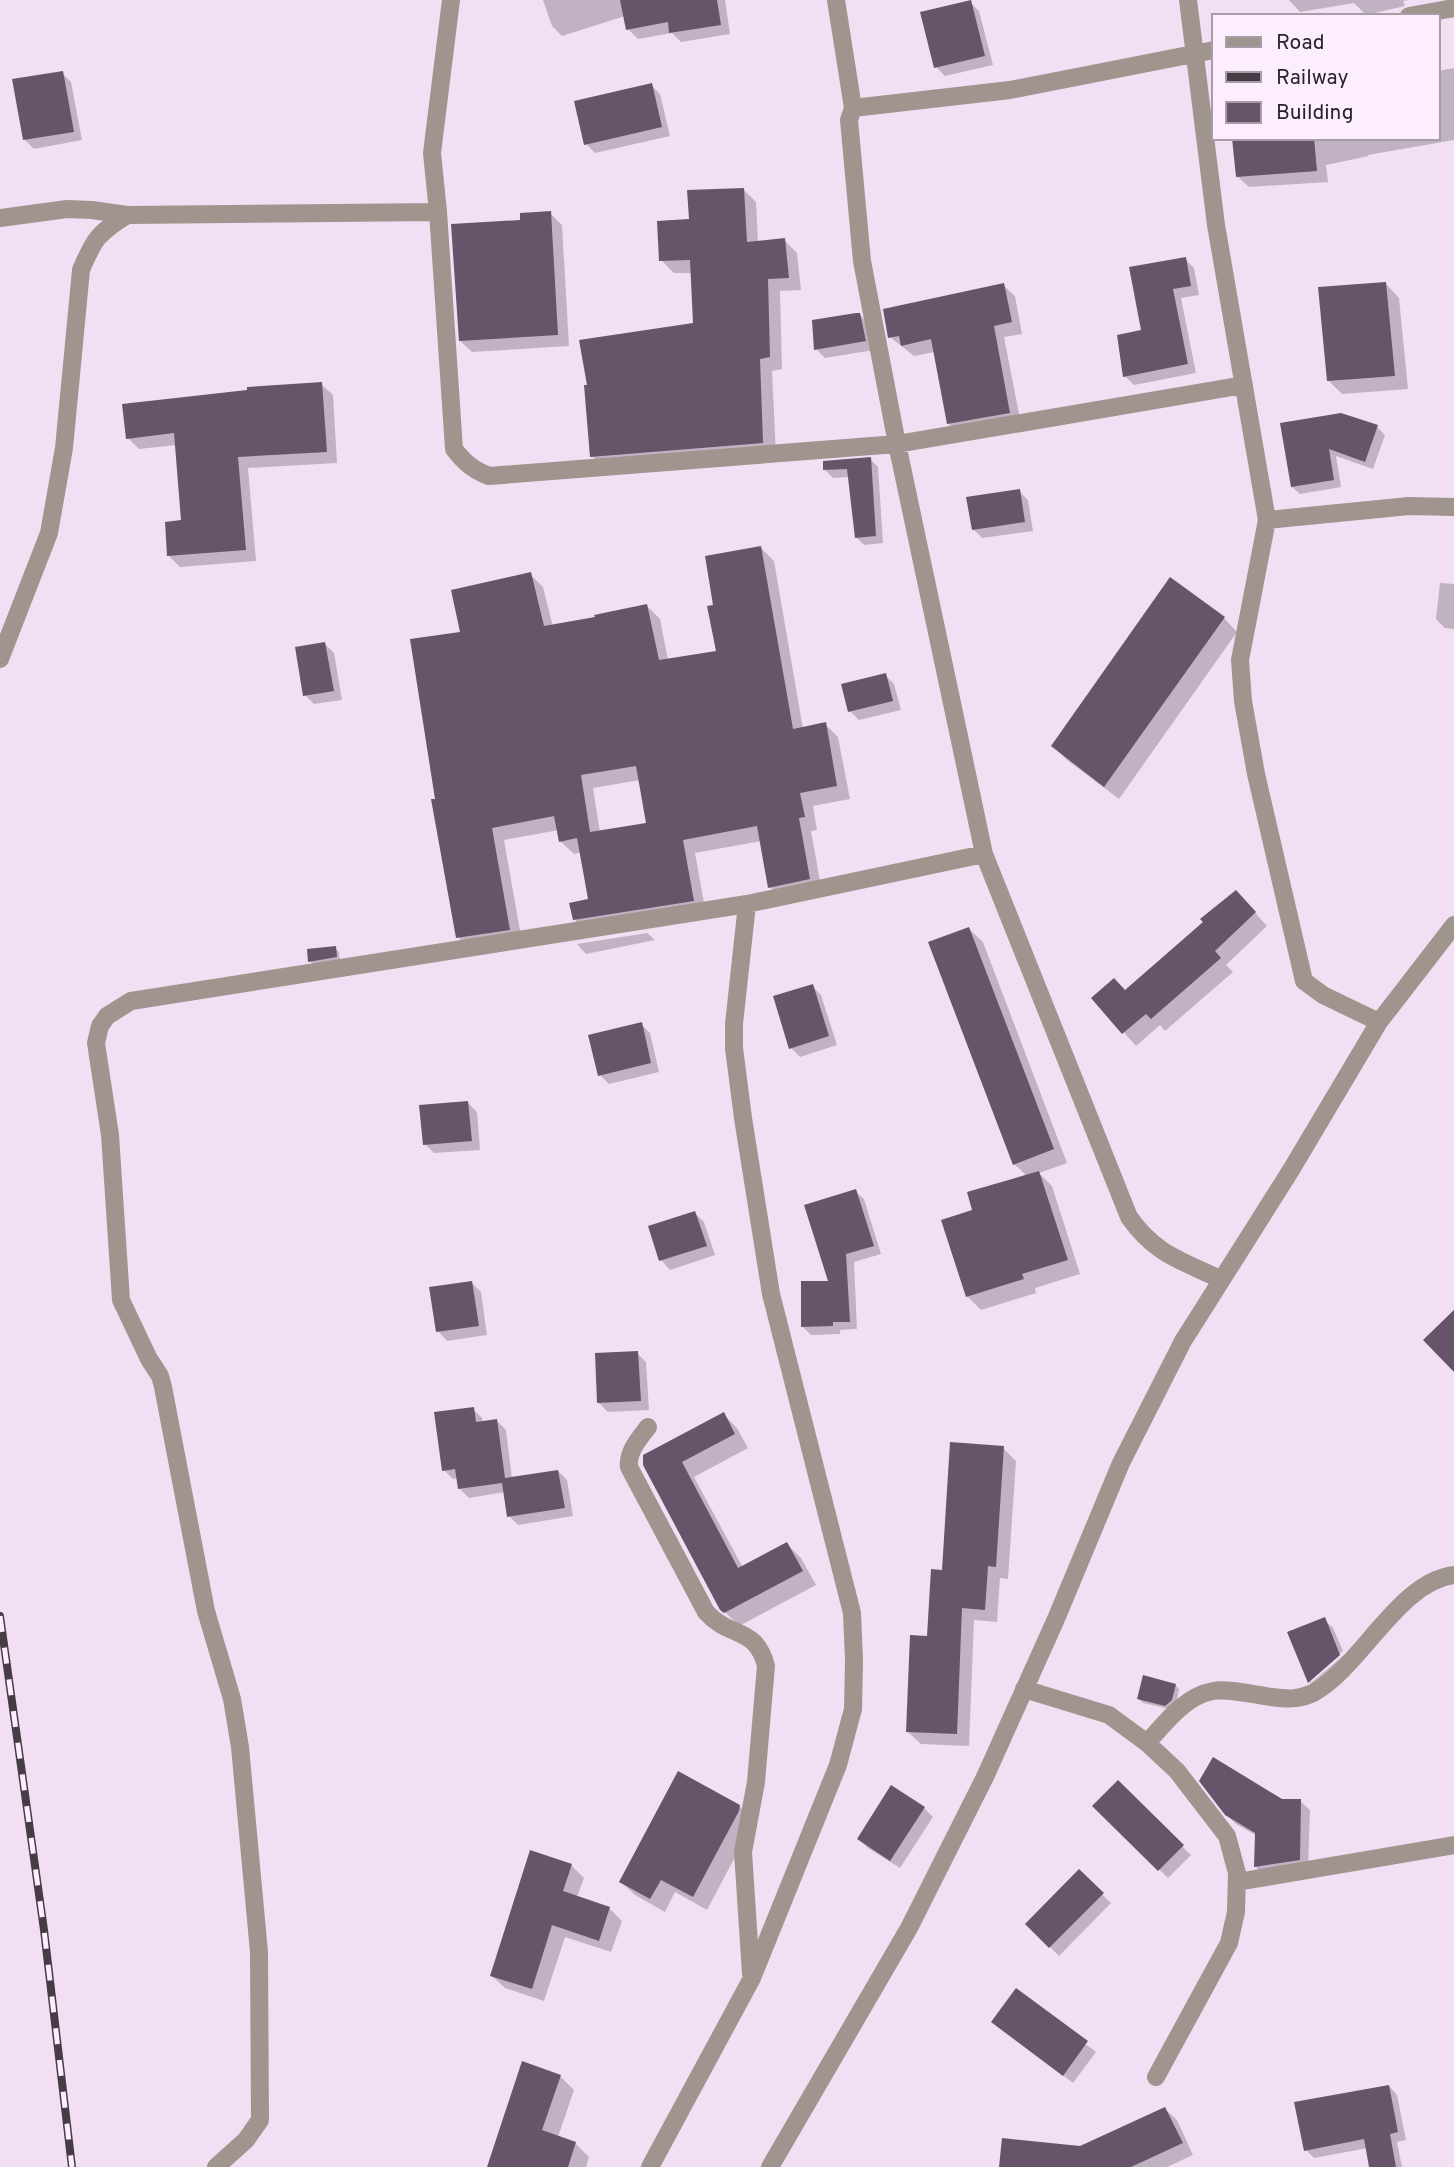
<svg xmlns="http://www.w3.org/2000/svg" width="1454" height="2167" font-family="Overpass,sans-serif">
<style>
.shadow{fill:#0003;fill-rule:evenodd}
.building{fill:#67546a;fill-rule:evenodd}
.lines{fill:none;stroke-linecap:round;stroke-linejoin:round}
.minor{stroke:#a0948f;stroke-width:18}
.rail-casing{stroke:#453c45;stroke-width:8}
.rail{stroke:#fdeeff;stroke-width:5;stroke-dasharray:16;stroke-linecap:butt}
</style>
<rect width="100%" height="100%" fill="#f2dff4"/>
<path class="shadow" d="M543,0h182l5,34 -49,8 -9,-9 -34,6 -10,-10 -3,-13 -63,20 -10,-10z
M1289,0h121l-7,1 2,5 -39,9 -12,-12 -54,9z
M970,2l9,9 14,54 -48,11 -9,-9z
M1454,68v72l-86,15 1,1 -43,9 2,17 -79,5 -12,-11 -3,-38h204v-67z
M62,73l9,9 11,58 -48,9 -9,-9z
M651,85l9,9 10,42 -75,17 -9,-9z
M743,189l13,13 2,40 26,-2 13,13 4,37 -21,1 2,78 -10,2 4,84 -171,14 -13,-13 103,-132 -3,-51h-18l-13,-13 29,-39z
M550,213l12,12 7,121 -97,6 -12,-11z
M1185,259l9,9 5,27 -18,3 15,75 -62,12 -9,-9 18,-45z
M1386,284l13,14 9,91 -66,5 -14,-14z
M1003,285l12,11 7,38 -18,3 17,87 -61,11 -12,-12 -13,-71 -21,4 -24,-19z
M860,315l9,9 5,26 -49,8 -9,-9z
M321,384l12,11 4,68 -89,5 8,93 -76,6 -11,-11 14,-34 -7,-77 -37,4 -11,-11z
M1282,424l95,3 8,8 -12,34 -37,-13 5,31 -41,7 -8,-7z
M870,459l8,8 5,76 -19,2 -8,-8 -7,-60 -16,1 -8,-8z
M1019,491l9,9 5,31 -51,7 -9,-9z
M761,548l13,13 29,168 22,-5 13,13 12,62 -37,7 4,24 -6,1 11,61 -39,8 -13,-13 -9,-46 -66,12 11,61 -119,18 -13,-13 16,-18 -9,-49 -7,2 -14,-13 -1,-11 -55,10 18,102 -51,9 -13,-14 -21,-137 26,-167 67,-59 13,13 10,40 94,-21 13,13 8,41 50,-7 -2,-47zM640,780l8,44 -48,8 -7,-44z
M1440,583l14,1v45l-9,-1 -9,-9z
M1224,618l13,14 -118,167 -52,-39 -14,-14z
M325,644l9,9 8,47 -28,4 -9,-9z
M885,675l9,9 7,26 -42,10 -9,-9z
M1248,905l19,21 -41,39 7,7 -68,59 -5,-6 -24,21 -43,-48 33,-6z
M969,929l14,13 84,221 -28,10 13,13 28,88 -45,14 1,5 -55,17 -14,-14 8,-84 52,-36 -13,-12z
M647,933l8,7 -69,14 -9,-10z
M335,948l4,4 1,9 -26,4 -4,-4z
M812,986l9,9 16,50 -37,12 -9,-9z
M641,1024l9,9 9,39 -50,12 -9,-9z
M468,1103l9,9 3,38 -46,3 -9,-9z
M855,1191l9,8 17,55 -27,8 3,67 -17,1v4l-29,1 -8,-8 27,-44z
M695,1213l9,9 11,33 -45,15 -9,-10z
M472,1283l9,9 6,43 -40,6 -9,-10z
M637,1353l9,9 3,48 -41,2 -9,-9z
M473,1409l9,9 1,5 14,-2 9,9 6,49 46,-8 9,9 6,36 -55,9 -9,-9 -4,-24 -36,6 -9,-9 -2,-11 -5,1 -9,-9z
M723,1414l14,14 11,20 -54,29 49,91 44,-24 14,14 15,27 -77,41 -16,-16 -80,-150 1,-4z
M1003,1448l13,13 -8,118 -8,-1 -3,44 -23,-2 -5,126 -48,-2 -13,-12 20,-94z
M1324,1619l9,9 10,23 -32,27v5l33,-28 4,10 -30,25 -8,-8z
M1175,1685l4,4 -3,15 -6,5 -27,-6 -4,-4z
M1118,1783l73,72 -23,23 -74,-72z
M1282,1800l18,1 10,9 -2,58 -43,8 -9,-9 1,-31 -21,-12 -10,-10z
M739,1806l14,14 -1,5 -45,85 -32,-18 -10,20 -30,-17 -14,-13z
M924,1808l9,9 -33,51 -32,-20 -9,-9z
M571,1865l13,13 -7,19 32,11 13,13 -11,31 -46,-15 -21,64 -39,-13 -13,-12z
M1079,1872l32,31 -52,53 -32,-32z
M1016,1990l80,62 -23,31 -80,-61z
M560,2076l14,14 -16,47 17,6 14,14 -3,10h-98z
M1389,2086l8,9 9,45 -9,2 5,25h-31l-3,-19 -54,10 -8,-8z
M1165,2109l12,11 16,35 -26,12h-124z"/>
<path class="building" d="M620,0h97l4,25 -52,8 -1,-11 -42,8z
M971,0l14,56 -51,12 -14,-56z
M63,71l11,61 -51,8 -11,-61z
M652,83l10,44 -78,18 -10,-44z
M1232,138h82l3,33 -81,6z
M744,188l3,54 38,-4 4,40 -21,1 2,78 -10,2 3,84 -173,14 -6,-72h3l-8,-45 114,-17 -3,-63 -31,1 -2,-40 32,-2 -2,-29z
M551,211l7,124 -99,6 -8,-117 69,-4v-7z
M1186,257l5,29 -18,3 15,75 -65,13 -6,-42 24,-5 -12,-63z
M1386,282l9,94 -68,5 -9,-94z
M1004,283l8,39 -18,4 16,87 -63,11 -16,-85 -30,7 -2,-10 -11,2 -5,-29z
M856,313h4l6,28 -52,9 -2,-30z
M322,382l5,70 -89,5 8,93 -79,6 -2,-34 16,-2 -7,-87 -48,6 -4,-35 125,-14v-3z
M1341,413l37,12 -13,37 -36,-13 5,31 -43,7 -11,-64z
M871,457l5,79 -21,2 -8,-69 -24,1v-9z
M1020,489l5,33 -53,8 -6,-33z
M761,546l32,183 33,-7 11,64 -37,7 5,24 -6,1 11,61 -42,9 -11,-62 -74,14 11,61 -121,19 -4,-17 19,-4 -11,-61 -18,4 -5,-26 -62,12 18,102 -54,8 -25,-139h4l-25,-160 50,-7 -9,-42 80,-18 13,54 51,-9 -1,-2 53,-11 12,56 57,-9 -9,-45 6,-1 -8,-49zM636,766l10,57 -56,9 -9,-57z
M1170,577l55,40 -121,170 -53,-41z
M325,642l9,49 -31,5 -8,-49z
M886,673l7,28 -45,11 -7,-28z
M1236,890l20,22 -41,39 6,7 -70,61 -5,-5 -24,20 -31,-36 23,-20 11,12 78,-68 -3,-3z
M969,927l85,222 -41,16 -85,-223z
M336,946l1,11 -29,5 -1,-13z
M813,984l16,52 -40,13 -16,-53z
M642,1022l9,41 -53,13 -10,-41z
M468,1101l4,40 -49,4 -4,-40z
M1039,1171l29,89 -46,14 2,5 -58,18 -25,-77 31,-10 -5,-18z
M856,1189l18,57 -28,8 4,68h-17v4l-32,1v-46h27l-24,-76z
M695,1211l12,35 -48,15 -11,-35z
M472,1281l7,45 -43,6 -7,-45z
M1454,1310v62l-31,-32z
M638,1351l3,50 -44,2 -2,-50z
M474,1407l2,15 21,-3 8,59 53,-8 7,38 -58,9 -5,-34 -44,6 -3,-20 -13,2 -8,-59z
M724,1412l11,22 -53,28 56,106 49,-26 16,29 -79,42 -4,-3 -77,-145v-10z
M950,1442l54,4 -8,121 -8,-1 -3,44 -23,-2 -5,126 -51,-2 4,-97 17,1 4,-67 11,1z
M1325,1617l15,38 -32,28 -21,-51z
M1143,1675l33,9 -4,16 -7,6 -28,-7z
M1213,1757l69,42h19l-1,61 -46,7 1,-34 -30,-18 -26,-34z
M678,1771l62,34 -1,6 -46,86 -32,-17 -11,19 -31,-17z
M1118,1780l66,65 -26,26 -66,-65z
M891,1785l34,22 -35,54 -33,-22z
M530,1850l42,14 -9,27 47,16 -11,34 -47,-16 -20,64 -42,-13z
M1079,1869l25,24 -55,55 -24,-24z
M1016,1988l72,53 -25,35 -72,-54z
M522,2061l39,14 -19,55 34,12 -8,25h-81z
M1389,2085l9,47 -8,2 6,33h-27l-5,-28 -60,12 -10,-49z
M1165,2107l18,36 -52,24h-132l3,-29 78,8z"/>
<g class="lines">
<path class="minor" d="M451,0l-19,153 6,59 16,237c10,13 19,21 35,27l408,-32 347,-59
M836,0l17,108 -4,12 13,141 35,183 87,410 145,363c26,37 51,43 91,62
M1188,0l28,225 51,295 -27,140 3,41 13,73 48,207 19,14 56,27
M1409,16l45,-8
M853,108l157,-18 204,-40
M0,218l67,-9 25,1 35,5
M1267,520l142,-14 45,1
M0,659l49,-126 15,-85 17,-178c13,-31 17,-37 46,-55l311,-3
M648,1427c-9,12 -21,25 -19,40l77,145c24,27 50,14 60,54l-10,116 -13,70 8,122
M1024,1689l85,26 38,28 30,28 50,65 10,37 -1,39 -7,31 -73,134
M1147,1743c18,-20 38,-47 66,-52 15,-3 42,4 58,6 16,2 27,3 42,-4 49,-27 85,-111 141,-118
M1237,1882l217,-37
M216,2167l30,-27 14,-20 -1,-168 -19,-205 -8,-48 -26,-88 -43,-224 -3,-11 -11,-17 -28,-59 -11,-165 -14,-92 4,-17 7,-10 24,-15 616,-97 237,-50
M650,2167l102,-189 86,-213 15,-56 1,-48 -2,-48 -81,-319 -28,-176 -9,-70v-24l13,-120
M770,2167l139,-239 76,-151 71,-158 65,-156 62,-122 108,-171 88,-148 75,-97"/>
<defs>
<path id="rail" d="M0,1616l44,314 28,237"/>
</defs>
<use href="#rail" class="rail-casing"/>
<use href="#rail" class="rail"/>
</g>
<rect x="1212" y="14" width="228" height="126" fill="#fdeeff" stroke="#a89ca9" stroke-width="2"/>
<rect x="1226" y="37" width="35" height="10" fill="#a0948f" stroke="#a89ca9" stroke-width="2"/>
<text x="1276" y="49" font-size="21" fill="#292229">Road</text>
<rect x="1226" y="72" width="35" height="10" fill="#453c45" stroke="#a89ca9" stroke-width="2"/>
<text x="1276" y="84" font-size="21" fill="#292229">Railway</text>
<rect x="1226" y="102" width="35" height="21" fill="#67546a" stroke="#a89ca9" stroke-width="2"/>
<text x="1276" y="119" font-size="21" fill="#292229">Building</text>
</svg>
